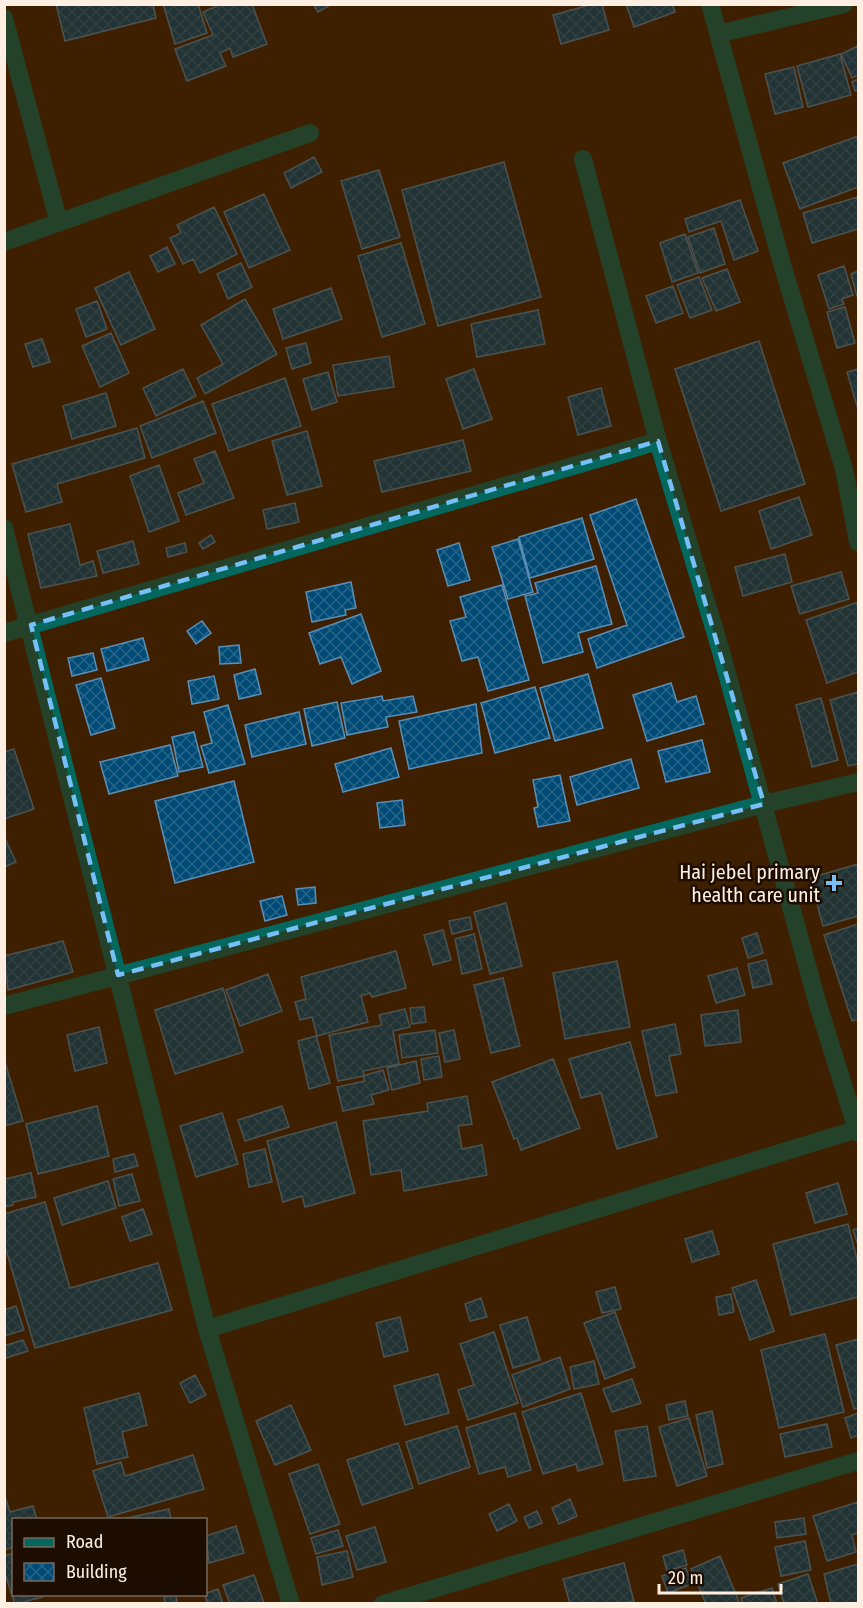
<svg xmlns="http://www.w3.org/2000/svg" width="863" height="1608" font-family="'Fira Sans Condensed',sans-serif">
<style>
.building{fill:url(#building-cross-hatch);stroke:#5c8eb5;stroke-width:1.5}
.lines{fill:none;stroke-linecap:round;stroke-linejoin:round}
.minor{stroke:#05685e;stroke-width:18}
.marked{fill:none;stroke:#77bff7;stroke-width:4.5;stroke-dasharray:12 8;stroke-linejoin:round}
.poi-dot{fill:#77bff7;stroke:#1d0c00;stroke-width:2}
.labels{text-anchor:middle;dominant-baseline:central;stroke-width:5;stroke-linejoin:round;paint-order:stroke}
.poi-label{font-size:20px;fill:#ffefe2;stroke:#1d0c00;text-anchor:end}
</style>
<defs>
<pattern id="building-cross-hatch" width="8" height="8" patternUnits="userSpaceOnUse" patternTransform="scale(1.5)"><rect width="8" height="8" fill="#004b76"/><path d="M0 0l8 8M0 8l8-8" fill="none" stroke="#266589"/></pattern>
</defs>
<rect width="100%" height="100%" fill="#3e2000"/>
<path class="building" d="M56,4h97l3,14 -91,23z
M163,4h35l9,29 -32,11z
M222,4h30l15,40 -34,13 -3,-9 -10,5 6,13 -39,15 -12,-32 38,-14 -10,-23z
M313,4h19l-14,8z
M593,4h9l7,26 -48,14 -8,-29z
M626,4h46l3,8 -41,15z
M858,46v29l-6,3 -11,-24z
M840,54l11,41 -43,12 -11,-41z
M794,67l9,40 -28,7 -10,-40z
M858,79v11l-3,1 -3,-9z
M858,136v51l-58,22 -17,-46z
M314,157l8,15 -31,16 -7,-15z
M504,162l37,135 -103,29 -36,-136z
M379,170l21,67 -38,12 -21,-68z
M264,194l26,56 -41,18 -25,-56z
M858,197v32l-46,14 -9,-30z
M740,200l18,51 -24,9 -13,-39 -32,11 -4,-13z
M214,207l23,47 -37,19 -7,-14 -10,5 -13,-26 11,-5 -4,-8z
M714,228l11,36 -25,9 -12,-36z
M685,234l13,39 -26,9 -12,-39z
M401,243l24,81 -43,13 -24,-81z
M167,247l8,17 -17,8 -8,-16z
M241,263l11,24 -24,12 -11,-25z
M844,266l9,29 -11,4 2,5 -15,5 -11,-34z
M727,269l13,33 -24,9 -14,-33z
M858,271v24l-1,1 -6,-22z
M129,272l26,57 -34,16 -26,-57z
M699,277l13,33 -22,8 -13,-33z
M673,286l10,27 -27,10 -10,-27z
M331,288l11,31 -59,20 -10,-30z
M245,299l32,55 -72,40 -8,-16 26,-14 -22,-39z
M97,301l10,28 -21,8 -10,-28z
M845,307l10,36 -18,5 -10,-36z
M538,310l7,34 -68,13 -6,-33z
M111,333l18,40 -29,14 -18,-41z
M42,339l8,23 -17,5 -8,-23z
M759,341l46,143 -84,27 -46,-142z
M306,343l5,20 -19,6 -6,-21z
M389,356l5,31 -56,9 -5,-31z
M183,369l13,27 -40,20 -13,-28z
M474,369l18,50 -29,10 -17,-50z
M858,369v37h-1l-10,-34z
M328,372l9,30 -25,8 -9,-31z
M285,378l16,48 -72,25 -17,-47z
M601,388l10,38 -33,9 -10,-38z
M106,393l10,33 -44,13 -9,-33z
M203,401l13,32 -64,25 -12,-32z
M137,428l8,30 -88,26 5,18 -36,10 -14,-48z
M307,431l15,55 -35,9 -15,-54z
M463,440l8,31 -89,21 -8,-31z
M215,451l19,47 -48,17 -8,-22 26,-10 -10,-24z
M159,465l20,56 -30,11 -19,-56z
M799,497l13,38 -41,14 -12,-38z
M636,499l48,138 -87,31 -9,-29 39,-14 -37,-110z
M295,503l4,19 -32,7 -4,-19z
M582,518l12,41 -64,19 -11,-41z
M70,524l10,41 13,-4 4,15 -56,12 -13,-54z
M211,535l4,7 -12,7 -4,-6z
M518,539l15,53 -25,7 -16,-52z
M133,541l6,23 -36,9 -6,-22z
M185,543l2,9 -19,5 -2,-9z
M459,543l11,37 -22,6 -11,-36z
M785,554l7,28 -49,14 -8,-29z
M596,566l16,58 -34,9 5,19 -40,11 -18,-67 13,-3 -3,-10z
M841,572l8,27 -49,15 -9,-28z
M351,582l5,26 -11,2 1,5 -34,7 -6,-30z
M502,585l27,95 -41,11 -10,-34 -16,4 -12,-40 16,-4 -6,-20z
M858,602v70l-31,11 -21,-63z
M361,614l20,57 -29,13 -11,-27 -21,7 -11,-31z
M202,621l9,12 -15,11 -9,-13z
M143,638l6,22 -42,11 -6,-22z
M239,645l2,18 -21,1 -1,-17z
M93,653l4,17 -25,6 -4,-18z
M255,669l6,25 -22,5 -5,-24z
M588,674l15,54 -48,13 -15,-53z
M214,676l5,23 -27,5 -4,-23z
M101,678l14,50 -24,7 -15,-50z
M671,683l6,19 19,-6 8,28 -57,17 -14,-46z
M535,687l15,51 -55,15 -14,-50z
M858,692v72l-10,2 -18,-66z
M382,696l1,5 30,-5 4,16 -31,5 2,10 -41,8 -6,-32z
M821,698l17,62 -26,7 -16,-62z
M337,702l8,36 -33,8 -8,-37z
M476,704l6,49 -73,16 -10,-48z
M228,705l17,59 -36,9 -8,-27 11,-3 -8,-31z
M299,712l7,32 -54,13 -7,-32z
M194,732l9,35 -24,5 -7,-35z
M702,740l8,32 -44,10 -8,-31z
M170,745l8,31 -69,18 -9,-32z
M391,748l8,29 -56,15 -8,-28z
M14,749l20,60 -30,10v-67z
M631,759l8,29 -62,17 -7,-28z
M560,775l10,46 -32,6 -4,-19 4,-1 -5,-27z
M234,781l20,81 -79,21 -20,-82z
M402,800l3,25 -25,3 -3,-25z
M4,836l12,26 -12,5z
M858,864v52l-35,10 -13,-48z
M315,887l1,16 -18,2 -2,-16z
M282,896l5,19 -22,6 -5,-20z
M506,903l16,63 -32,8 -16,-62z
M470,917l2,12 -20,5 -3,-13z
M858,924v95l-6,2 -28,-86z
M443,930l8,30 -18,5 -9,-30z
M757,933l6,20 -15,5 -6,-20z
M474,934l8,35 -20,5 -7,-35z
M63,941l10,31 -65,18 -4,-34z
M396,951l10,37 -34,9 -2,-4 -9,3 7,26 -51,14 -5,-19 -12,3 -5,-18 11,-3 -5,-22z
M766,960l6,24 -19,4 -5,-24z
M617,961l13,66 -65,12 -12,-66z
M737,968l8,27 -29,8 -8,-27z
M268,974l14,37 -42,15 -14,-36z
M503,978l17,68 -29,7 -17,-68z
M223,988l20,64 -68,22 -20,-64z
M424,1007l2,15 -14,2 -2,-16z
M405,1009l5,18 -17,4 6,33 -36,7 1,5 -26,5 -9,-46 53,-10 -3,-10z
M738,1010l3,32 -36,4 -4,-31z
M675,1024l6,30 -12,2 8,36 -21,4 -14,-65z
M99,1027l8,36 -32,8 -8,-36z
M435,1030l3,23 -36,5 -3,-23z
M454,1030l6,29 -15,3 -6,-29z
M316,1036l14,47 -21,6 -11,-48z
M630,1042l27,95 -40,12 -16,-56 -20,5 -12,-39z
M439,1056l3,21 -18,3 -3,-21z
M4,1059l19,62 -19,5z
M553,1059l27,69 -59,22 -4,-12 -3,1 -22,-57z
M416,1061l4,22 -28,7 -5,-22z
M383,1070l6,20 -18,5 3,9 -31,7 -6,-24 28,-6 -2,-5z
M467,1096l5,28 -14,2 4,23 20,-4 5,30 -83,16 -3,-21 -30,5 -8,-54 65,-10 -1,-8z
M97,1106l12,50 -71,18 -12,-50z
M282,1106l7,21 -44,14 -7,-21z
M222,1113l16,51 -42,13 -16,-51z
M336,1122l19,71 -50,14 -3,-11 -19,6 -16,-61z
M265,1149l7,33 -23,5 -6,-33z
M134,1154l4,12 -23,6 -2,-13z
M31,1173l5,24 -23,5v3l-9,2v-30l1,2z
M132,1174l8,27 -21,5 -6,-27z
M108,1181l8,27 -54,17 -8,-27z
M838,1183l9,31 -32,9 -9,-30z
M45,1202l25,86 88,-25 14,47 -137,38 -31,-105v-29z
M143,1209l9,25 -22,7 -8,-24z
M848,1224l10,39v34l-67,18 -18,-71z
M858,1228v17l-5,-15z
M712,1231l7,23 -27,8 -7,-23z
M756,1280l18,51 -24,9 -18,-52z
M615,1287l6,22 -19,4 -6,-21z
M731,1294l3,18 -15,3 -3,-18z
M481,1298l6,19 -17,4 -5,-17z
M16,1306l8,24 -20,6v-26z
M615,1312l20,55 -30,12 -21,-56z
M400,1317l8,34 -24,6 -8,-34z
M527,1317l13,43 -27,8 -13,-43z
M494,1332l24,71 -50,17 -10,-30 16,-5 -14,-41z
M825,1334l19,78 -65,16 -18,-78z
M858,1339v69l-4,1 -18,-64z
M23,1340l5,11 -22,7 -2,-12z
M560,1357l10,32 -47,18 -11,-32z
M594,1361l5,23 -25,5 -4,-22z
M438,1374l11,39 -44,12 -11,-39z
M195,1375l11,20 -16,8 -10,-20z
M632,1379l9,24 -29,9 -9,-23z
M139,1393l8,32 -25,7 6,25 -31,7 -13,-56z
M581,1393l22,71 -25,7 -2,-7 -33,10 -21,-62z
M685,1401l3,15 -19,4 -3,-15z
M291,1405l20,45 -36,15 -19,-44z
M712,1411l11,53 -16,4 -11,-53z
M515,1413l16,57 -23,7 -3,-10 -26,7 -13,-46z
M858,1413v22l-7,3 -6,-20z
M689,1418l18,58 -30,10 -18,-59z
M827,1424l5,23 -47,10 -5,-23z
M457,1426l13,41 -51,17 -13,-42z
M647,1426l9,50 -32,5 -9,-50z
M398,1443l15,45 -51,17 -15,-45z
M193,1455l11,34 -96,28 -15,-46 28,-9 4,14z
M318,1464l22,60 -30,10 -21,-60z
M4,1494l6,18 23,-6 4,14h-23v27l-10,3z
M570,1499l7,17 -18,8 -7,-16z
M858,1502v31l-6,2 4,17 -29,9 -14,-45z
M509,1504l8,17 -20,10 -8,-17z
M169,1509l2,11h-53z
M537,1511l5,12 -13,5 -5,-11z
M804,1518l2,16 -29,4 -2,-16z
M236,1526l8,27 -35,10 -3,-27z
M375,1527l11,35 -29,8 -11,-34z
M338,1530l5,16 -27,8 -5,-16z
M805,1541l6,29 -30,6 -6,-29z
M683,1550l4,15 -20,6 -4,-15z
M347,1551l6,26 -31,8 -5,-28z
M14,1553v41h28l1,3 -28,7 -11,-33v-15z
M720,1556l20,48h-34l-15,-35z
M624,1563l10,39 -64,2 -7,-25z
M858,1564v40h-27l-7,-30z
M686,1568l6,16 -24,9 -6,-17z
M808,1574l10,30h-34l-6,-20z
M254,1575l10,28 -34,1 -7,-19z
M772,1588l5,16h-34l-2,-6z
M218,1589l5,15h-15l-4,-10z
M164,1594h12l1,10h-12z"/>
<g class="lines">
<path class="minor" d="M710,4l72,260 62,205 14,73
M4,18l55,205
M718,34l126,-30
M583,159l75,282 62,207 96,350 42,135
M4,242l306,-109
M4,528l203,801 84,275
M4,633l654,-192
M4,1006l760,-202 94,-22
M207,1329l651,-200
M383,1604l475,-143"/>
</g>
<path d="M0 0H863V1608H0ZM658,441l106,363 -646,171 -87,-350z" fill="#3e2000" fill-opacity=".55" fill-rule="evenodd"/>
<path class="marked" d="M658,441l106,363 -646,171 -87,-350z"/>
<path class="poi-dot" d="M831 874h6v6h6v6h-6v6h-6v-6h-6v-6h6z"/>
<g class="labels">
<g class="poi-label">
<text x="820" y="872">Hai jebel primary<tspan x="820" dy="23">health care unit</tspan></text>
</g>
</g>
<rect width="863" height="1608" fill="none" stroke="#ffefe2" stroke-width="12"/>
<rect x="12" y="1518" width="195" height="78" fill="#1d0c00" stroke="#77675a" stroke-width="1.5"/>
<rect x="24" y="1538" width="30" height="9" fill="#05685e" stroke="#77675a" stroke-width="1.5"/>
<text x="66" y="1548" font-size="18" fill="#ffefe2">Road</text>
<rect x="24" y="1563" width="30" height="18" fill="url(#building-cross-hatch)" stroke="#77675a" stroke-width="1.5"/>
<text x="66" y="1578" font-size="18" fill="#ffefe2">Building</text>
<path d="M659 1584v9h122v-9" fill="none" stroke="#ffefe2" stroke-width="3"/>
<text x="668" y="1584" font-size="18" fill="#ffefe2" stroke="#1d0c00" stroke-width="4.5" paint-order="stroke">20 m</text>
</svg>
